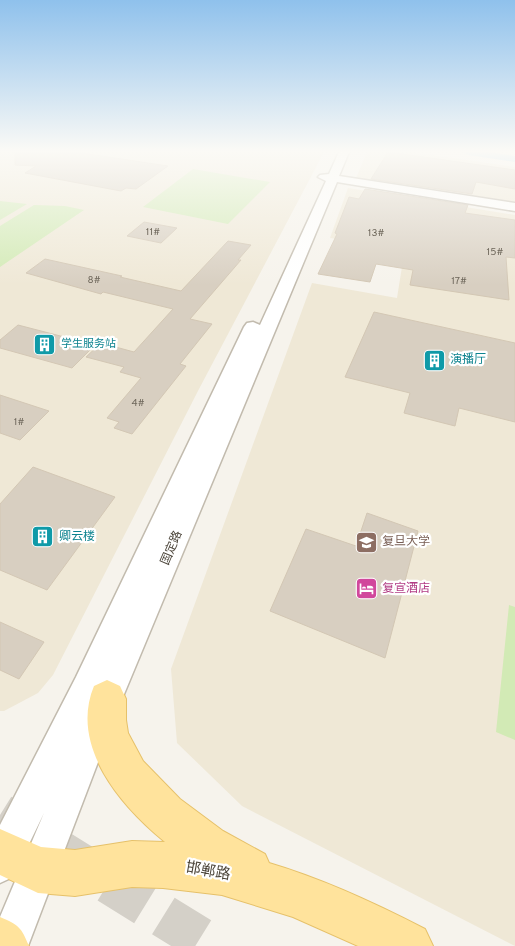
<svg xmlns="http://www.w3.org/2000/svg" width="515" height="946" font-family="Overpass,'Noto Sans SC',sans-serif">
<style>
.education{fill:#efe8d6}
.green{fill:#d2eab5}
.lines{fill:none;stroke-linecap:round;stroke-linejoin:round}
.canal{fill:#a9d4f2;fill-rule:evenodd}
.building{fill:#d8cfc1;stroke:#d3c7b4}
.highway-tunnel{stroke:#d4d0c8;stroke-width:43;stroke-dasharray:43 21;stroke-linecap:butt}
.minor-casing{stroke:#c2bbae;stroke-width:3}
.major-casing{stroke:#e6c16a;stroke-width:2}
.minor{fill:#fff;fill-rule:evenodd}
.major{fill:#ffe39c;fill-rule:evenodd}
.labels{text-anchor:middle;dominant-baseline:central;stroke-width:4.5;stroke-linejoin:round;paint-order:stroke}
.number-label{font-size:10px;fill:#6e675b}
.far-culture-label{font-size:11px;fill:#0d838f;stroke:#fff;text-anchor:start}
.culture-label{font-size:12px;fill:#0d838f;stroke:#fff;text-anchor:start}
.education-label{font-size:12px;fill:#785e54;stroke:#fff;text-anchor:start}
.street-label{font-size:12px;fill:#4b4439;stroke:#fff}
.hotel-label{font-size:12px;fill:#b23c85;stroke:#fff;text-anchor:start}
.near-street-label{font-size:15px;fill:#4b4439;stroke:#fff}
</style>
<rect width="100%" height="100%" fill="#f6f3ec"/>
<path class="education" d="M0,152h324l-125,237 -146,286 -15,18 -34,18h-4z
M367,152h44l104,15v35l-159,-24z
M348,188l167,27v731l-273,-140 -65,-63 -6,-74 141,-386 85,15 8,-50 -75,-10z"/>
<path class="green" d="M193,169l77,13 -42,42 -85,-17z
M0,201l27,3 -27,16z
M34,205l31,1 19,4 -84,57v-41z
M509,605l6,2v133l-19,-8z"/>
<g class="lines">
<path class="canal" d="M463,152h27l25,4v6l-47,-7z"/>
</g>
<path class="building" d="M15,152h60l93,14 -32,23 -10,-1 -5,3 -96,-18 11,-7 -21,-1z
M388,152l127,18v19l-39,-7 -4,12 -101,-15z
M365,189l103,16 -3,8 50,7v38l-9,-1 3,43 -99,-15 3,-15 -37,-6 -6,18 -52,-8 19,-40 -2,-1 14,-36 10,2z
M144,222l33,6 -16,15 -34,-7z
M228,241l23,4 -13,15h3l-51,59 22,5 -32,40 6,2 -54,68 -18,-6 5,-6 -12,-4 34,-40 -21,-6 4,-5 -38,-10 15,-14 33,9 39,-43 -70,-17 -2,2 -75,-21 19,-14 77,17 -2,1 61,14z
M374,312l141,31v79l-56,-14 -4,18 -51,-13 6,-20 -65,-16z
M18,325l77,20 -23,23 -72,-20v-8z
M0,395l49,16 -29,29 -20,-7z
M33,467l82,30 -68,93 -47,-20v-66z
M367,513l51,18 -33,127 -115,-47 36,-82 50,17z
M0,622l44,20 -25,37 -19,-9z"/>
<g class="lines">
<path class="highway-tunnel" d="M0,815l212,131"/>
<defs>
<path id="minor" d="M339,152h10l-10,24 176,27v8l-178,-29 -215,517 -94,247h-28v-29l44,-104 -31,64 -13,6v-58l76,-148 168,-350 3,-4 6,-1 7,3 66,-144 -8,-4 2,-2 9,-1z"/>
<path id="major" d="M107,680l13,6 6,13v21l2,13 15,28 37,38 43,32 42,23 4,9c54,16 106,40 156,66l8,17h-75l-65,-29 -71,-22 -59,-7 -31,-1 -57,9 -37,-3 -38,-18v-46l41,18 34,3 57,-9 33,1c-44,-36 -96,-96 -71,-156z
M0,917c19,8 21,10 29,29h-29z"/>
</defs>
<use href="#minor" class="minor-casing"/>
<use href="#major" class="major-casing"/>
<use href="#minor" class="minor"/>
<use href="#major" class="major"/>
</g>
<linearGradient id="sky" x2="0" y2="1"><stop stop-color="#8fc1ec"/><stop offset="0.53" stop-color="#fbfaf6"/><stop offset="1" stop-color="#fbfaf6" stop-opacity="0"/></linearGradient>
<rect width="515" height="285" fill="url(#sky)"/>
<defs>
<symbol id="building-square" viewBox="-11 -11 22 22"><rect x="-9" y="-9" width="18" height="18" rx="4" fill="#0f9aa8" stroke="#fff"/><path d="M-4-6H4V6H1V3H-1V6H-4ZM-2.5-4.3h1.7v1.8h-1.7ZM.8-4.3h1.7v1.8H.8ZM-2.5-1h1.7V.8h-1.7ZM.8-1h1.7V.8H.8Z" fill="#fff"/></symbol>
<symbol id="university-square" viewBox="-11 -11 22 22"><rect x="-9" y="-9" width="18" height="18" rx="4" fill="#8d6e63" stroke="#fff"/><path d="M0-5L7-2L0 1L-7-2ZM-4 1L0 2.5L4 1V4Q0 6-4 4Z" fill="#fff"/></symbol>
<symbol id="hotel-square" viewBox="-11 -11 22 22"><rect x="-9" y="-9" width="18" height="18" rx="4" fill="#d1479c" stroke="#fff"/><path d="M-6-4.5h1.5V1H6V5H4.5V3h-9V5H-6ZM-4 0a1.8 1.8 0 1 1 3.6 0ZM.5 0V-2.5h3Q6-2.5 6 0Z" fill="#fff"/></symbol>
</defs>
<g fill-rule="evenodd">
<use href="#building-square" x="32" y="332" width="25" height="25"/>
<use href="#building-square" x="422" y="348" width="25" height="25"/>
<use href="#building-square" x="30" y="524" width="25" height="25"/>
<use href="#university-square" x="354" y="530" width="25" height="25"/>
<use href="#hotel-square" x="354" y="576" width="25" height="25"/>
</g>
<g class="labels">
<g class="number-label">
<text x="153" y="232">11#</text>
<text x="376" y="233">13#</text>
<text x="495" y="252">15#</text>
<text x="94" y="280">8#</text>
<text x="459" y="281">17#</text>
<text x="138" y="403">4#</text>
<text x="19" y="422">1#</text>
</g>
<g class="far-culture-label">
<text x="61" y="344">学生服务站</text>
</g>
<g class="culture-label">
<text x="450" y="360">演播厅</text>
<text x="59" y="537">卿云楼</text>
</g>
<g class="education-label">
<text x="382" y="542">复旦大学</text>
</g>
<g class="street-label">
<text transform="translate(172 548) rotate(-67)">国定路</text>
</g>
<g class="hotel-label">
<text x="382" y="589">复宣酒店</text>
</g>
<g class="near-street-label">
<text transform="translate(208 872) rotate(10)">邯郸路</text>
</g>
</g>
</svg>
